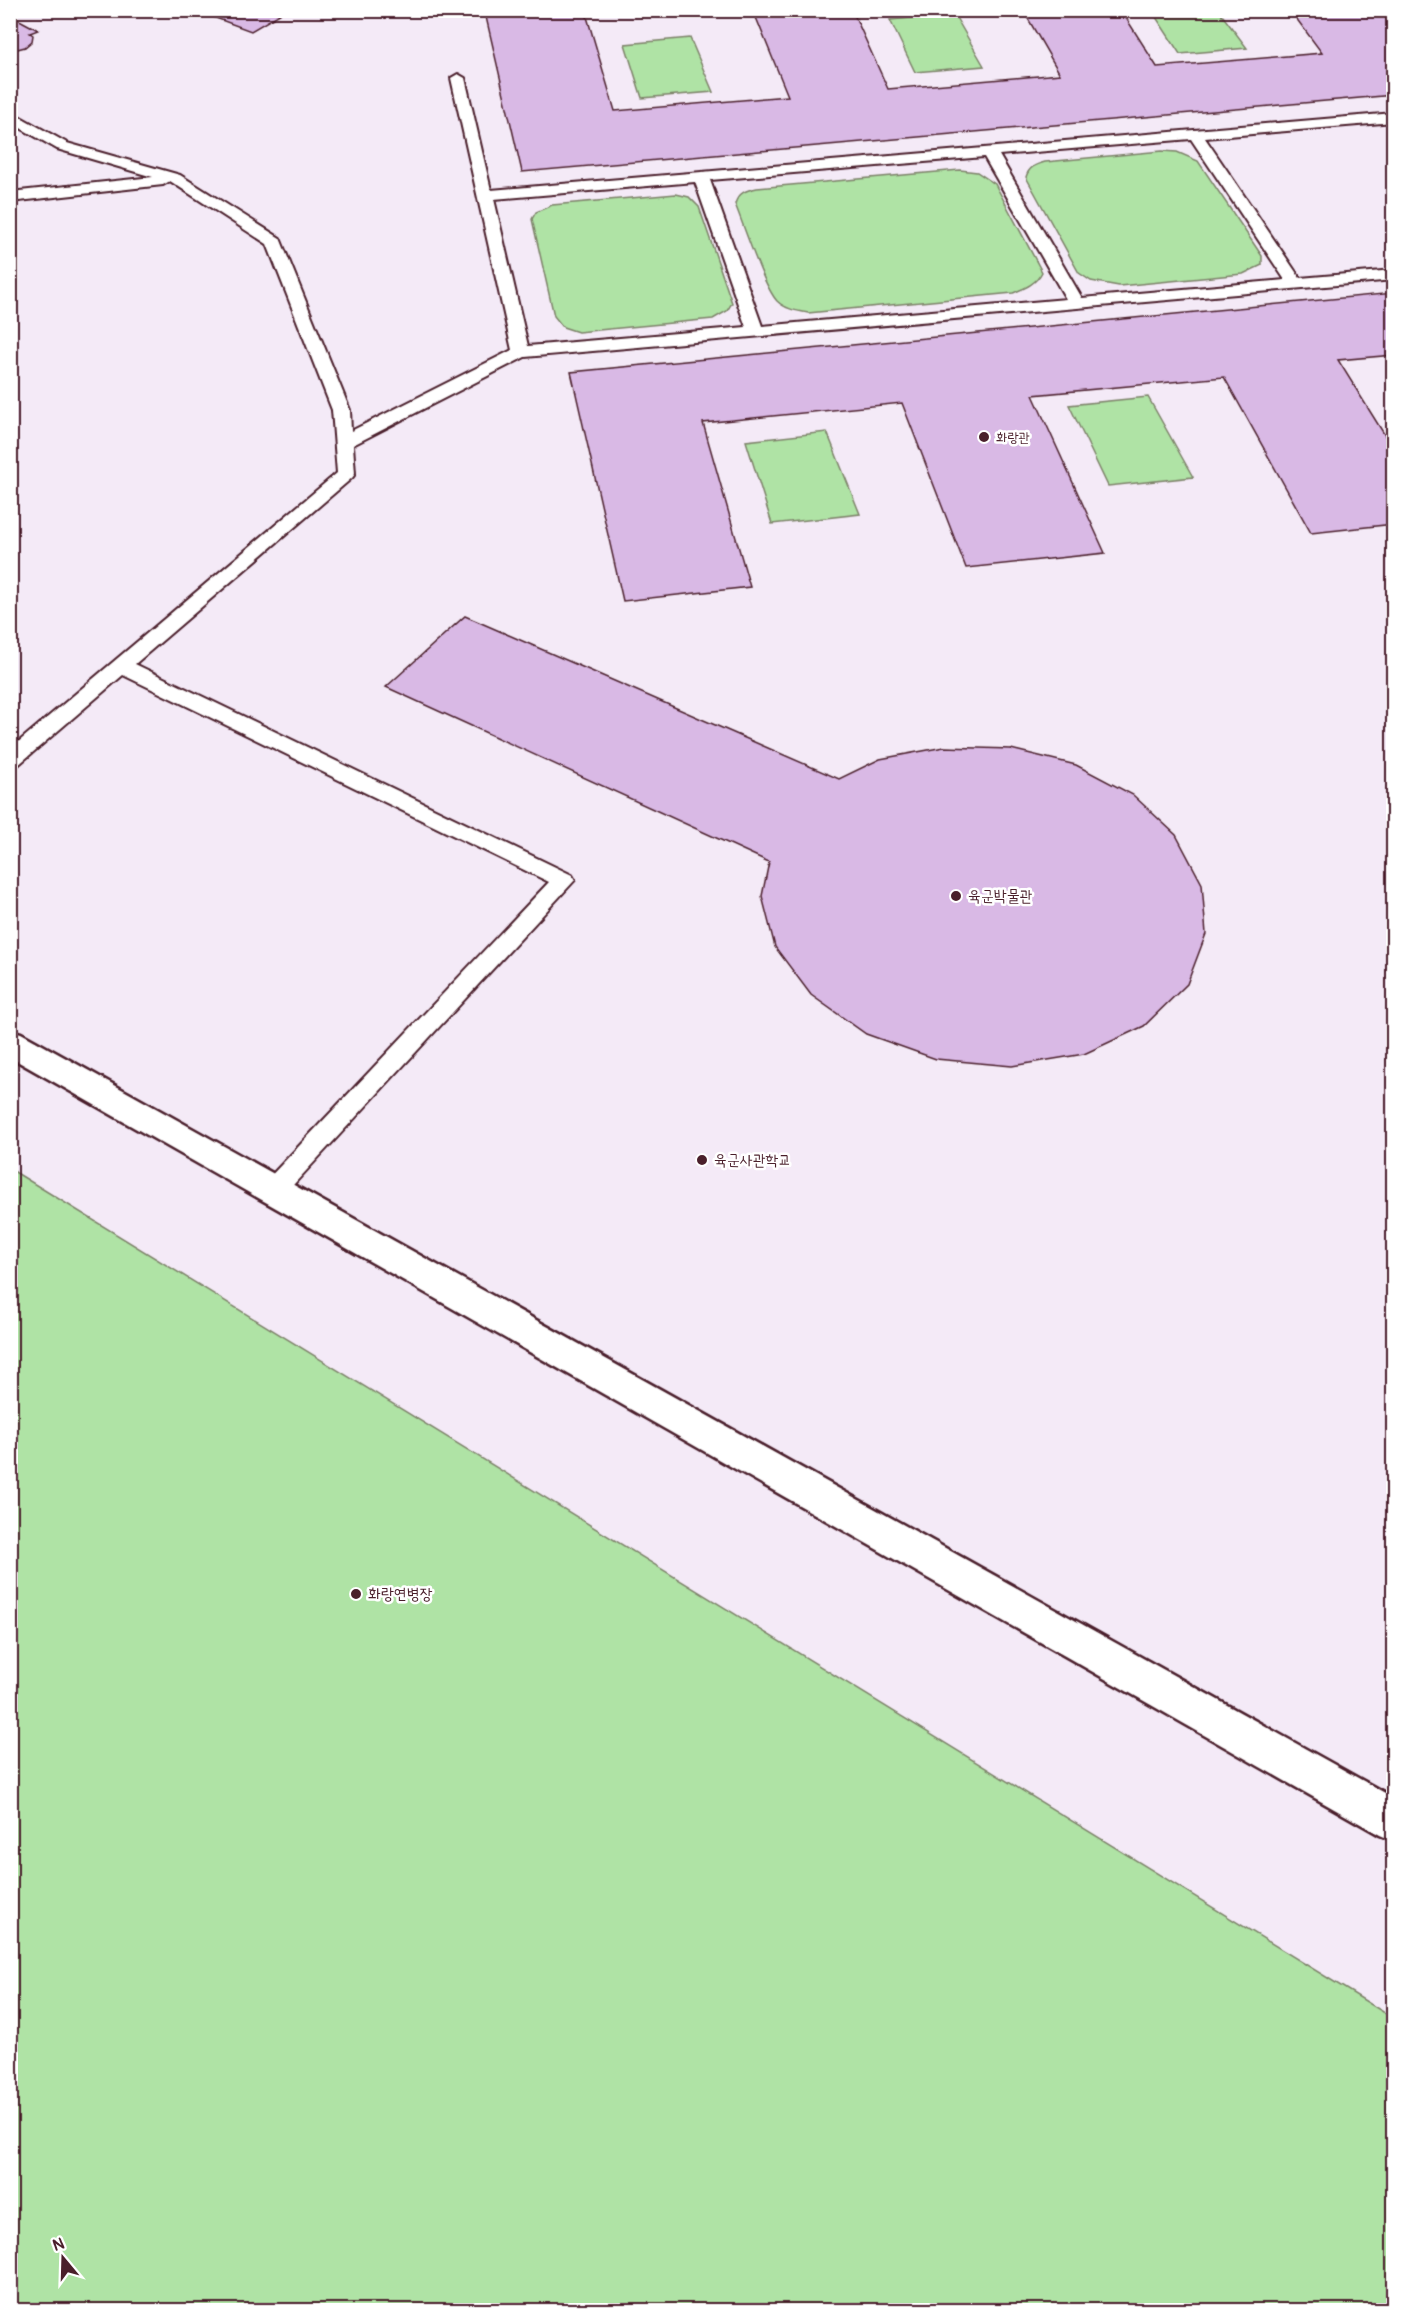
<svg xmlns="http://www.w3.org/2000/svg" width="1404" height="2321" font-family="Pangolin,'Poor Story',sans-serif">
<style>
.built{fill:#f4eaf7}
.green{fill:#afe3a5;stroke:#7c8168;stroke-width:1.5}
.building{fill:#d9b9e5;stroke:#4a1f2b;stroke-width:1.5}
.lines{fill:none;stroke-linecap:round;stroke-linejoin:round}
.lane-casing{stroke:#4a1f2b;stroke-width:4}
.street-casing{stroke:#4a1f2b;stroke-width:5}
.lane{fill:#fff;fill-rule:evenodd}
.street{fill:#fff;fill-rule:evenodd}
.poi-dot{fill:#4a1f2b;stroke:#fff;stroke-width:2}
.labels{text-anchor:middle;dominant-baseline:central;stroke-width:5;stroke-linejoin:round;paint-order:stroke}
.far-poi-label{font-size:14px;fill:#4a1f2b;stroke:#fff;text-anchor:start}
.poi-label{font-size:16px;fill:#4a1f2b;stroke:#fff;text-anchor:start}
</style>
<rect width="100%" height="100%" fill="#fff"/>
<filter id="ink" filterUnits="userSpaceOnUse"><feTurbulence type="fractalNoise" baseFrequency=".0167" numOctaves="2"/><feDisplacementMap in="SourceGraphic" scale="12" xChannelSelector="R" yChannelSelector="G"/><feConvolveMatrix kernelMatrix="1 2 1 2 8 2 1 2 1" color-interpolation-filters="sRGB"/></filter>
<g filter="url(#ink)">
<path class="built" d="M11,11h1382v2299h-1382z"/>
<path class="green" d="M1152,11h67l28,37 -67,6z
M954,14l30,52 -69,6 -25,-52z
M690,38l23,54 -71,6 -17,-54z
M1162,151l15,1 21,9 64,95v9l-19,9 -124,12 -28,-5 -12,-8 -53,-96c3,-10 9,-12 19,-15z
M960,170l17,2 18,12 47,88c-6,12 -17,16 -29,21l-205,20c-11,-2 -23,-4 -31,-12 -14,-16 -33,-75 -42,-97 3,-11 11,-14 22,-16z
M676,194l13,3 10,10 33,96 -5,8 -14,8 -135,13 -15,-5 -9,-11 -22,-97 4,-7 16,-7z
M1148,397l45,80 -85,9 -39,-81z
M827,432l33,82 -88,10 -26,-83z
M10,1169l1383,849v292h-1382z"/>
<path class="building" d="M194,10h76l10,4 -29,17z
M563,10h22l30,101 173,-15 -35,-86h99l36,79 172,-15 -37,-64h98l36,57 165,-14 -32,-43h94l10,12v73l-872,77 -36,-155z
M10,15l28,15 -8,3 3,2 -1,6 -7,6 -15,4z
M1394,293v62l-56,5 56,90v74l-83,9 -87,-156 -191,18 72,158 -139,15 -64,-165 -199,20 47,164 -127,14 -52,-229z
M465,616l374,163 41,-20 64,-12 67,2 65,16 57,30 43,40 26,49 4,50 -19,50 -43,42 -60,28 -72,12 -76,-7 -70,-25 -55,-39 -36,-48 -13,-51 7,-34 -383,-175z"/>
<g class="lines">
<defs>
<path id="lane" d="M458,74l7,4 26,112 903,-77v9l-189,16 95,140 94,-8v10l-869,77 -172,88 2,29 -3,4 -217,186 437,211 3,5 -293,317 -9,3 -9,-3 -3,-7 3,-7 285,-301 -426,-207 -106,91 -7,2v-19l327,-276 -5,-63 -65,-166 -97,-63 -7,4 -153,17v-10l143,-15 -96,-28 -47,-27v-11l57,32 113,32 100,63 70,172 1,21 161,-81 -61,-272zM1191,139l94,141 -203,18 -83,-143zM984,157l82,142 -304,27 -52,-146zM695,182l51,145 -218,19 -34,-147z"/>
<path id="street" d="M10,1030l11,3 1373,765v43l-14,-6 -1370,-778z"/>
</defs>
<use href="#lane" class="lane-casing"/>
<use href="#street" class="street-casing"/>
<use href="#lane" class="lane"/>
<use href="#street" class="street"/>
</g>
</g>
<g class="poi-dot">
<circle cx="984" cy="437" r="6"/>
<circle cx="956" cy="896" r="6"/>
<circle cx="702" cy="1160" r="6"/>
<circle cx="356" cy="1594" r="6"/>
</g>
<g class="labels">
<g class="far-poi-label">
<text x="996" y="437">화랑관</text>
</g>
<g class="poi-label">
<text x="968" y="896">육군박물관</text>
<text x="714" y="1160">육군사관학교</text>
<text x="368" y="1594">화랑연병장</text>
</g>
</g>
<rect width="1404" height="2321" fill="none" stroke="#fff" stroke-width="36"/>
<rect x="18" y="18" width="1368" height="2285" fill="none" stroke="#4a1f2b" stroke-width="2" filter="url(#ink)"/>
<g transform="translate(63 2258) rotate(341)" stroke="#ffffff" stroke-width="4.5" paint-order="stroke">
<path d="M0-4.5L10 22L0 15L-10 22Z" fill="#4a1f2b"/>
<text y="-9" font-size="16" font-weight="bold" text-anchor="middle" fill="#4a1f2b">N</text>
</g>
</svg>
